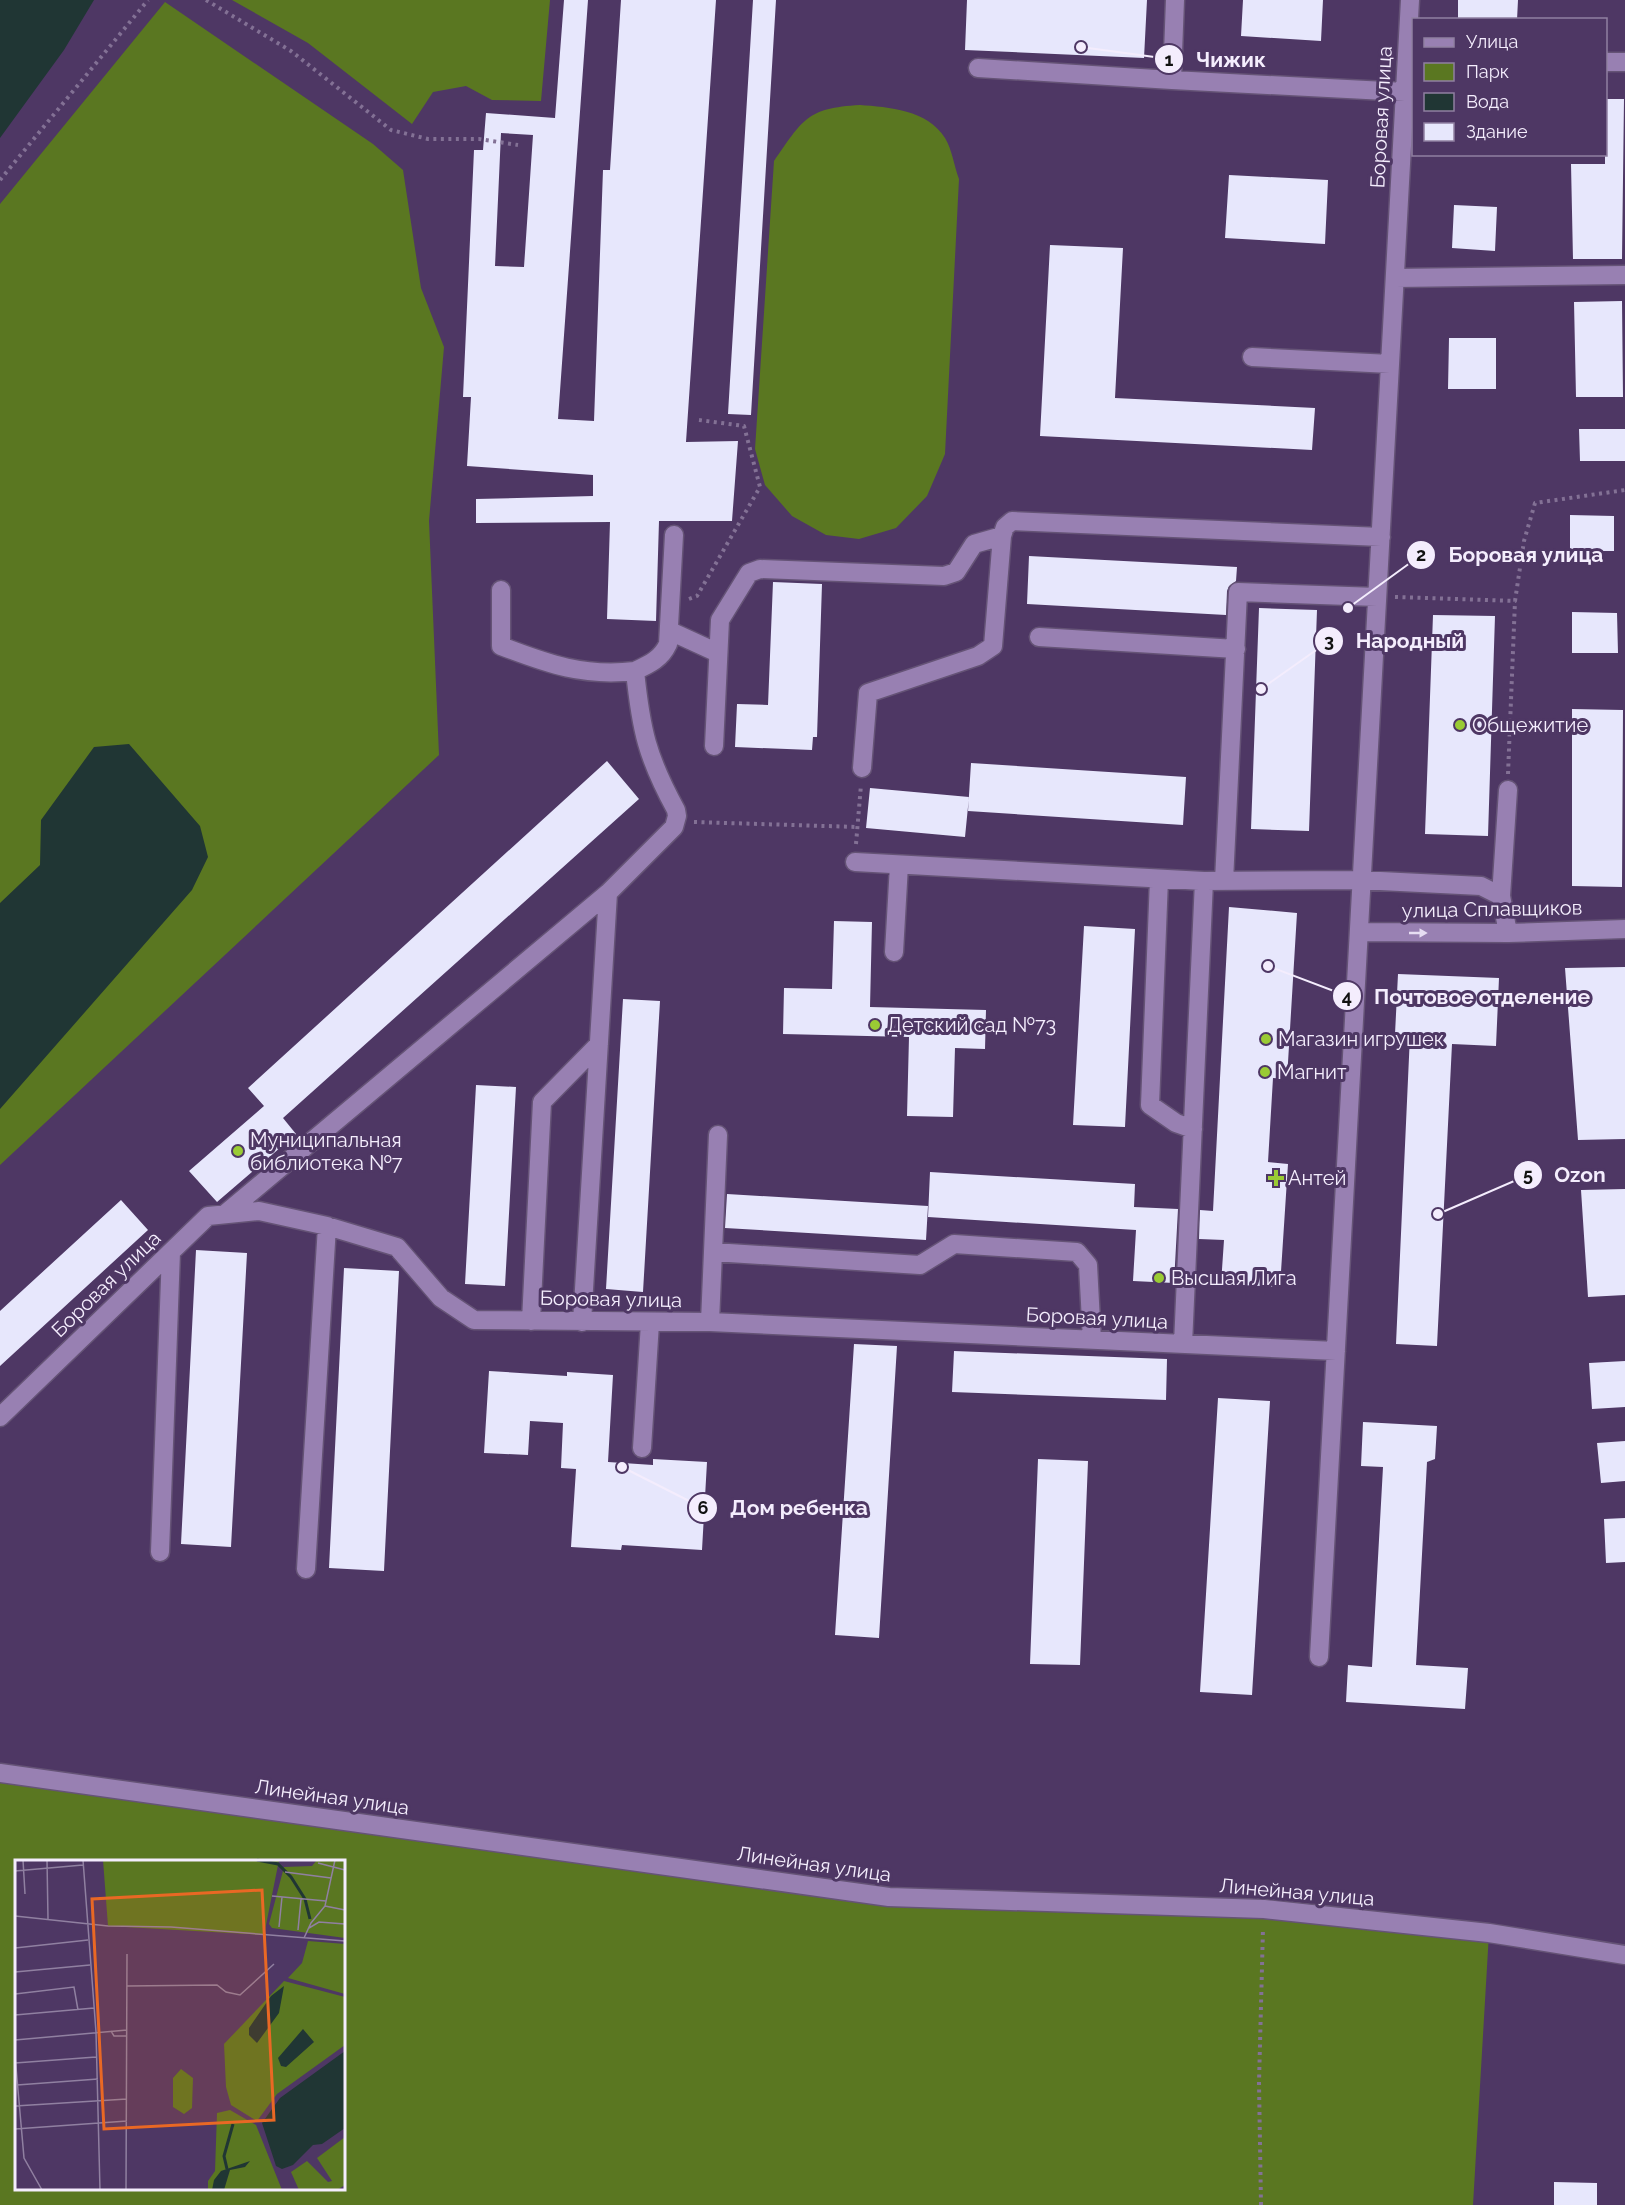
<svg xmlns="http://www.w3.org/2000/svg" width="1625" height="2205" font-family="Raleway,sans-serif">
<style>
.green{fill:#5a7721;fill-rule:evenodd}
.water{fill:#203634}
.building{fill:#e7e7fc;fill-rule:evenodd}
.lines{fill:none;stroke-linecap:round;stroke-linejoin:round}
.minor-casing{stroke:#655376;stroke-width:21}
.path{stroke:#837195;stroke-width:4;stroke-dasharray:3 4.5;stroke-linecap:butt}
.minor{stroke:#9880b2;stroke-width:18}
.oneway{fill:#e6ddf2}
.poi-dot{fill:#9acb34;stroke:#4e3764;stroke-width:2}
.labels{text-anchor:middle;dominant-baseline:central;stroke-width:6;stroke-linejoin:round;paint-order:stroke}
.street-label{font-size:20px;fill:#f4edfd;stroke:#4e3764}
.poi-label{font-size:20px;fill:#f4edfd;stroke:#4e3764;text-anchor:start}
.inset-river{fill:none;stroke:#203634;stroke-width:3}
.inset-road{fill:none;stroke:#9080a1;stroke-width:1.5}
.view{fill:#e96824;fill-opacity:0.15;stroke:#e96824;stroke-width:3}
.inset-edge{fill:none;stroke:#f4edfd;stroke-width:3}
.leader{fill:none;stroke:#f4edfd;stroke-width:2}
.callout-dot{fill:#f4edfd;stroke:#4e3764;stroke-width:2}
.mark-label{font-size:18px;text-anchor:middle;font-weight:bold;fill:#111}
.callout-label{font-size:21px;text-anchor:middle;font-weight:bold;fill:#f4edfd;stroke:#4e3764;stroke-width:6;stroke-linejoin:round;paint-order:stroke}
</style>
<rect width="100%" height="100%" fill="#4e3764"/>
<path class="green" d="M232,0h318l-9,101 -49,-1 -26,-14 -33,6 -21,32 -104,-81z
M165,2l208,142 30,26 18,118 23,59 -15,174 10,234 -439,410v-961z
M860,105c28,2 68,5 85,33 7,11 9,28 14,41l-14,275 -18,42 -31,32 -37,11 -33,-4 -34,-19 -27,-31 -10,-36 19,-288c29,-41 32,-53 86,-56z
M0,1779l889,118 375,12 225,24 -16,272h-1473zM16,1862h328v326h-328z"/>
<path class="water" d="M0,0h94l-30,50 -64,88z
M129,744l71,82 8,31 -16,33 -192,219v-206l40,-38 1,-45 53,-73z"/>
<path class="building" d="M564,0h24l-30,419 36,2 9,-251h7l11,-170h95l-30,442 52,-1 -6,80h-73l-3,100 -49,-2 3,-97 -134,1v-24l117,-3v-21l-126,-9 4,-69h-8l11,-247h9l3,-37 69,5zM501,133l32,2 -9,132 -29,-1z
M753,0h23l-25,415 -23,-1z
M967,0h180l-3,58 -179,-8z
M1243,0h80l-2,41 -80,-5z
M1458,0h60l-1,20h-59z
M1605,99h19l-2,160h-49l-2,-95h34z
M1229,175l99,5 -3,64 -100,-6z
M1454,205l43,2 -2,44 -43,-3z
M1050,245l73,3 -8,150 200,10 -3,42 -272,-14z
M1622,301l1,96h-47l-2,-95z
M1449,338h47v51h-48z
M1579,429h46v32h-45z
M1570,515l44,1v35h-44z
M1029,556l208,11 -1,14 -7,5 -2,5 -1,24 -199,-11z
M773,582l49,2 -5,153h-4l-1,13 -77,-3 2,-43 31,1z
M1259,608l58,2 -8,221 -58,-2z
M1572,612l45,1 1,40h-46z
M1433,615l62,1 -7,220 -63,-2z
M1572,709l51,1 -1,177 -50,-1z
M607,761l32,38 -356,319 13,16 -79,68 -28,-31 75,-65 -16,-18z
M971,763l215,14 -3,48 -215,-14z
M870,788l99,9 -4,40 -99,-9z
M1229,907l68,6 -10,166 -14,-1 -5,84 20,2 -8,123 -59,-3 3,-44 -25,-1 1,-29 13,1z
M834,921l38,1 -2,85 116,3 -1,39 -30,-1 -2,69 -46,-1 2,-79 -126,-3 1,-46 48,1z
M1084,926l51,3 -10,198 -52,-2z
M1625,967v172l-47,1 -13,-172z
M1398,974l101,4 -3,68 -44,-2 -15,302 -41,-2 14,-309 -15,-1z
M623,999l37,2 -17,291 -37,-3z
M476,1085l40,2 -11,199 -40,-2z
M930,1172l205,12 -1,23 44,2 -4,74 -41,-2 3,-51 -208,-13z
M1625,1189v106l-37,2 -7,-107z
M727,1194l201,12 -2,34 -201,-12z
M121,1200l27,30 -148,136v-55z
M196,1250l51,3 -16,294 -50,-3z
M344,1268l55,3 -15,300 -55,-3z
M854,1344l43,2 -18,292 -44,-3z
M954,1351l213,8 -1,41 -214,-8z
M1625,1361v46l-33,2 -3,-46z
M489,1371l78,5v-4l46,3 -5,87 45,3v-6l54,3 -5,88 -80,-5 -1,5 -50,-3 5,-78 -15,-1 2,-45 -33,-2 -2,34 -44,-2z
M1218,1398l52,3 -18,294 -52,-3z
M1363,1422l74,4 -2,33 -8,3 -11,203 52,3 -3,41 -119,-7 2,-37 24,2 11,-200 -22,-1z
M1625,1441v40l-24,2 -4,-40z
M1038,1459l50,2 -8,204 -50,-1z
M1625,1518v44l-19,1 -2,-44z
M1554,2182l43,1v22h-43z"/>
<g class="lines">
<defs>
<path id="minor" d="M1175,0l-3,80 233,12
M1606,62h19
M978,68l194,12
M1395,278l230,-3
M1252,357l138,7
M501,590v56c47,18 83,31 134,25
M670,631l48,22
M1039,637l197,12
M714,746l6,-126 29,-47 11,-4 184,7 12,-4 18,-28 28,-8
M862,768l6,-75 110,-37 15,-10 9,-110 3,-9 7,-6 369,16
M855,862l349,19
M1159,879l-9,226 26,18 17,6
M1224,881l14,-289 139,5
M1501,896l7,-106
M1359,932l149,1 117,-4
M894,952l5,-87
M225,1214l383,-321 66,-66 3,-11 -1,-6c-29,-53 -35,-80 -41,-139 15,-7 26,-12 33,-27l6,-109
M713,1252l207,13 34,-21 123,8 11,13 4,75
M531,1321l11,-219 57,-58
M582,1322l26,-429
M710,1322l8,-187
M1183,1344l21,-463 156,-1 121,6 20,10 7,37
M0,1417l208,-201 51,-5 68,15 70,21 44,51 33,22 236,2 626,29
M642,1448l8,-125
M160,1552l11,-300
M306,1569l21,-343
M1319,1657l91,-1657
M0,1773l889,124 375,12 225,24 136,22"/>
</defs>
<use href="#minor" class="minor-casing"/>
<path class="path" d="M206,0l85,51 100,79 37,9h51l39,6
M0,180l148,-180
M1395,597l120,4 9,-60 11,-38 90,-13
M689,599l8,-3 63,-109 -16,-61 -45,-6
M1508,774l7,-173
M694,822l164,5
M856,844l5,-59
M1261,2205l-2,-122 4,-155"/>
<use href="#minor" class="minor"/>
</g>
<defs><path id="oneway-solid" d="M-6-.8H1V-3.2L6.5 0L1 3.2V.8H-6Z" transform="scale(1.5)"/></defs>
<use class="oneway" href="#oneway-solid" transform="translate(1418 933)"/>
<g class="poi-dot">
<circle cx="1460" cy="725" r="6"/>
<circle cx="875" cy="1025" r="6"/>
<circle cx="1266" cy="1039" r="6"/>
<circle cx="1265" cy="1072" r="6"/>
<circle cx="238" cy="1151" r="6"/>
<path d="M1273 1169h6v6h6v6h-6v6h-6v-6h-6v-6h6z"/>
<circle cx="1159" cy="1278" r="6"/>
</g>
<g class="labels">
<g class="street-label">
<text transform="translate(1381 117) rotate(-87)">Боровая улица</text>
<text transform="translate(1492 909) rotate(-1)">улица Сплавщиков</text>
<text transform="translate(106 1284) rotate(-44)">Боровая улица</text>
<text transform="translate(611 1299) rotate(1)">Боровая улица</text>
<text transform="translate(1097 1318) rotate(3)">Боровая улица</text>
<text transform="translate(332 1797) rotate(8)">Линейная улица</text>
<text transform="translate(814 1864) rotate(8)">Линейная улица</text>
<text transform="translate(1297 1892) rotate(5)">Линейная улица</text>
</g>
<g class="poi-label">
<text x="1472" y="725">Общежитие</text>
<text x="887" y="1025">Детский сад №73</text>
<text x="1278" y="1039">Магазин игрушек</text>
<text x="1277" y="1072">Магнит</text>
<text x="250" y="1140">Муниципальная<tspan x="250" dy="23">библиотека №7</tspan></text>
<text x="1288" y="1178">Антей</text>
<text x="1171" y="1278">Высшая Лига</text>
</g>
</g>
<g transform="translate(15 1860)">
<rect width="330" height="330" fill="#4e3764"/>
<path d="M88,0h176l-15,75 -156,-9zM302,0h28v78l-73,-10 -3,-4 15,-57 28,-1zM293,81l37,3v50l-57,-16 14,-15zM269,121l61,16v48l-68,49 -20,27 -26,-16 -5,-18 -2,-43zM166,209l12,9 -1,30 -8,6 -11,-7v-29zM215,250l26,15 26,65h-74v-9l7,-10 2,-58zM330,277v48l-8,5h-38l-8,-18 16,-11 21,21 4,-1 -15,-23z" fill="#5a7721"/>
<path d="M269,126l-5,27 -22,30 -8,-8v-7l22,-32zM288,169l11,13 -28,25 -5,-1 -3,-8zM330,191v77l-23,16 -9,1 -20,20 -11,4 -6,-3 -14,-43 18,-25zM235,301l-5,6 -15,3 -6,20h-12l2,-10 7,-9z" fill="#203634"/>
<path class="inset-river" d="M242,0l21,4 13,13 14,22 5,20M212,309l-3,-13 9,-32"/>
<path class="inset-road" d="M8,0l2,34M32,0l1,59M68,0l13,172 4,158M303,3l27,7M0,11l68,-6M270,12l46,6M257,36l54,5M310,46l20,4M0,56l93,10 63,1 174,14M264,67l3,-30M294,68l10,-6 26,2M283,70l3,-31M289,78l7,-15 14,-17 10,-46M0,88l73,-8M0,112l75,-7M112,126l90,-1 9,7 14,3 34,-31M0,134l59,-7 4,23M0,155l79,-7M96,171l3,5h13M0,180l112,-10M0,196l9,102 18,32M0,203l81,-6M2,225l81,-6M0,246l112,-7M0,269l112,-8M111,330l1,-236"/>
<path class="view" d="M247,30l12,230 -170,9 -12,-230z"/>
<rect width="330" height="330" class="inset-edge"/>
</g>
<path class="leader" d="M1081 47L1169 59M1348 608L1421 555M1261 689L1329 641M1268 966L1347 996M1438 1214L1528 1175M622 1467L703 1508"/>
<g class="callout-dot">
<circle cx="1081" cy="47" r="6"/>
<circle cx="1348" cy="608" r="6"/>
<circle cx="1261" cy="689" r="6"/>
<circle cx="1268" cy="966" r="6"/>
<circle cx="1438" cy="1214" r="6"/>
<circle cx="622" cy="1467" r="6"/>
<circle cx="1169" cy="59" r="15"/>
<circle cx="1421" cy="555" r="15"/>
<circle cx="1329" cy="641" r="15"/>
<circle cx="1347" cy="996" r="15"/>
<circle cx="1528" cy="1175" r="15"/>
<circle cx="703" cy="1508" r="15"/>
</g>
<g class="mark-label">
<text x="1169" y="66">1</text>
<text x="1421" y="561">2</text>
<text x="1329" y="647">3</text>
<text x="1347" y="1003">4</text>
<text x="1528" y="1181">5</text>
<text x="703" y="1514">6</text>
</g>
<g class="callout-label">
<text x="1231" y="67">Чижик</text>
<text x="1526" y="562">Боровая улица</text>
<text x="1410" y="648">Народный</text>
<text x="1482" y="1004">Почтовое отделение</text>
<text x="1580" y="1182">Ozon</text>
<text x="799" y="1515">Дом ребенка</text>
</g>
<rect x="1412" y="18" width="195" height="138" fill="#4e3764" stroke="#9080a1" stroke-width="1.5"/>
<rect x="1424" y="38" width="30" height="9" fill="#9880b2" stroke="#9080a1" stroke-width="1.5"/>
<text x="1466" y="48" font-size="18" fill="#f4edfd">Улица</text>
<rect x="1424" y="63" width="30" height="18" fill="#5a7721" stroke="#9080a1" stroke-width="1.5"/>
<text x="1466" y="78" font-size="18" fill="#f4edfd">Парк</text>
<rect x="1424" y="93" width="30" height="18" fill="#203634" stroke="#9080a1" stroke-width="1.5"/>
<text x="1466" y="108" font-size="18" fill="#f4edfd">Вода</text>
<rect x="1424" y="123" width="30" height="18" fill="#e7e7fc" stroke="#9080a1" stroke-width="1.5"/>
<text x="1466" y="138" font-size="18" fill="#f4edfd">Здание</text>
</svg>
